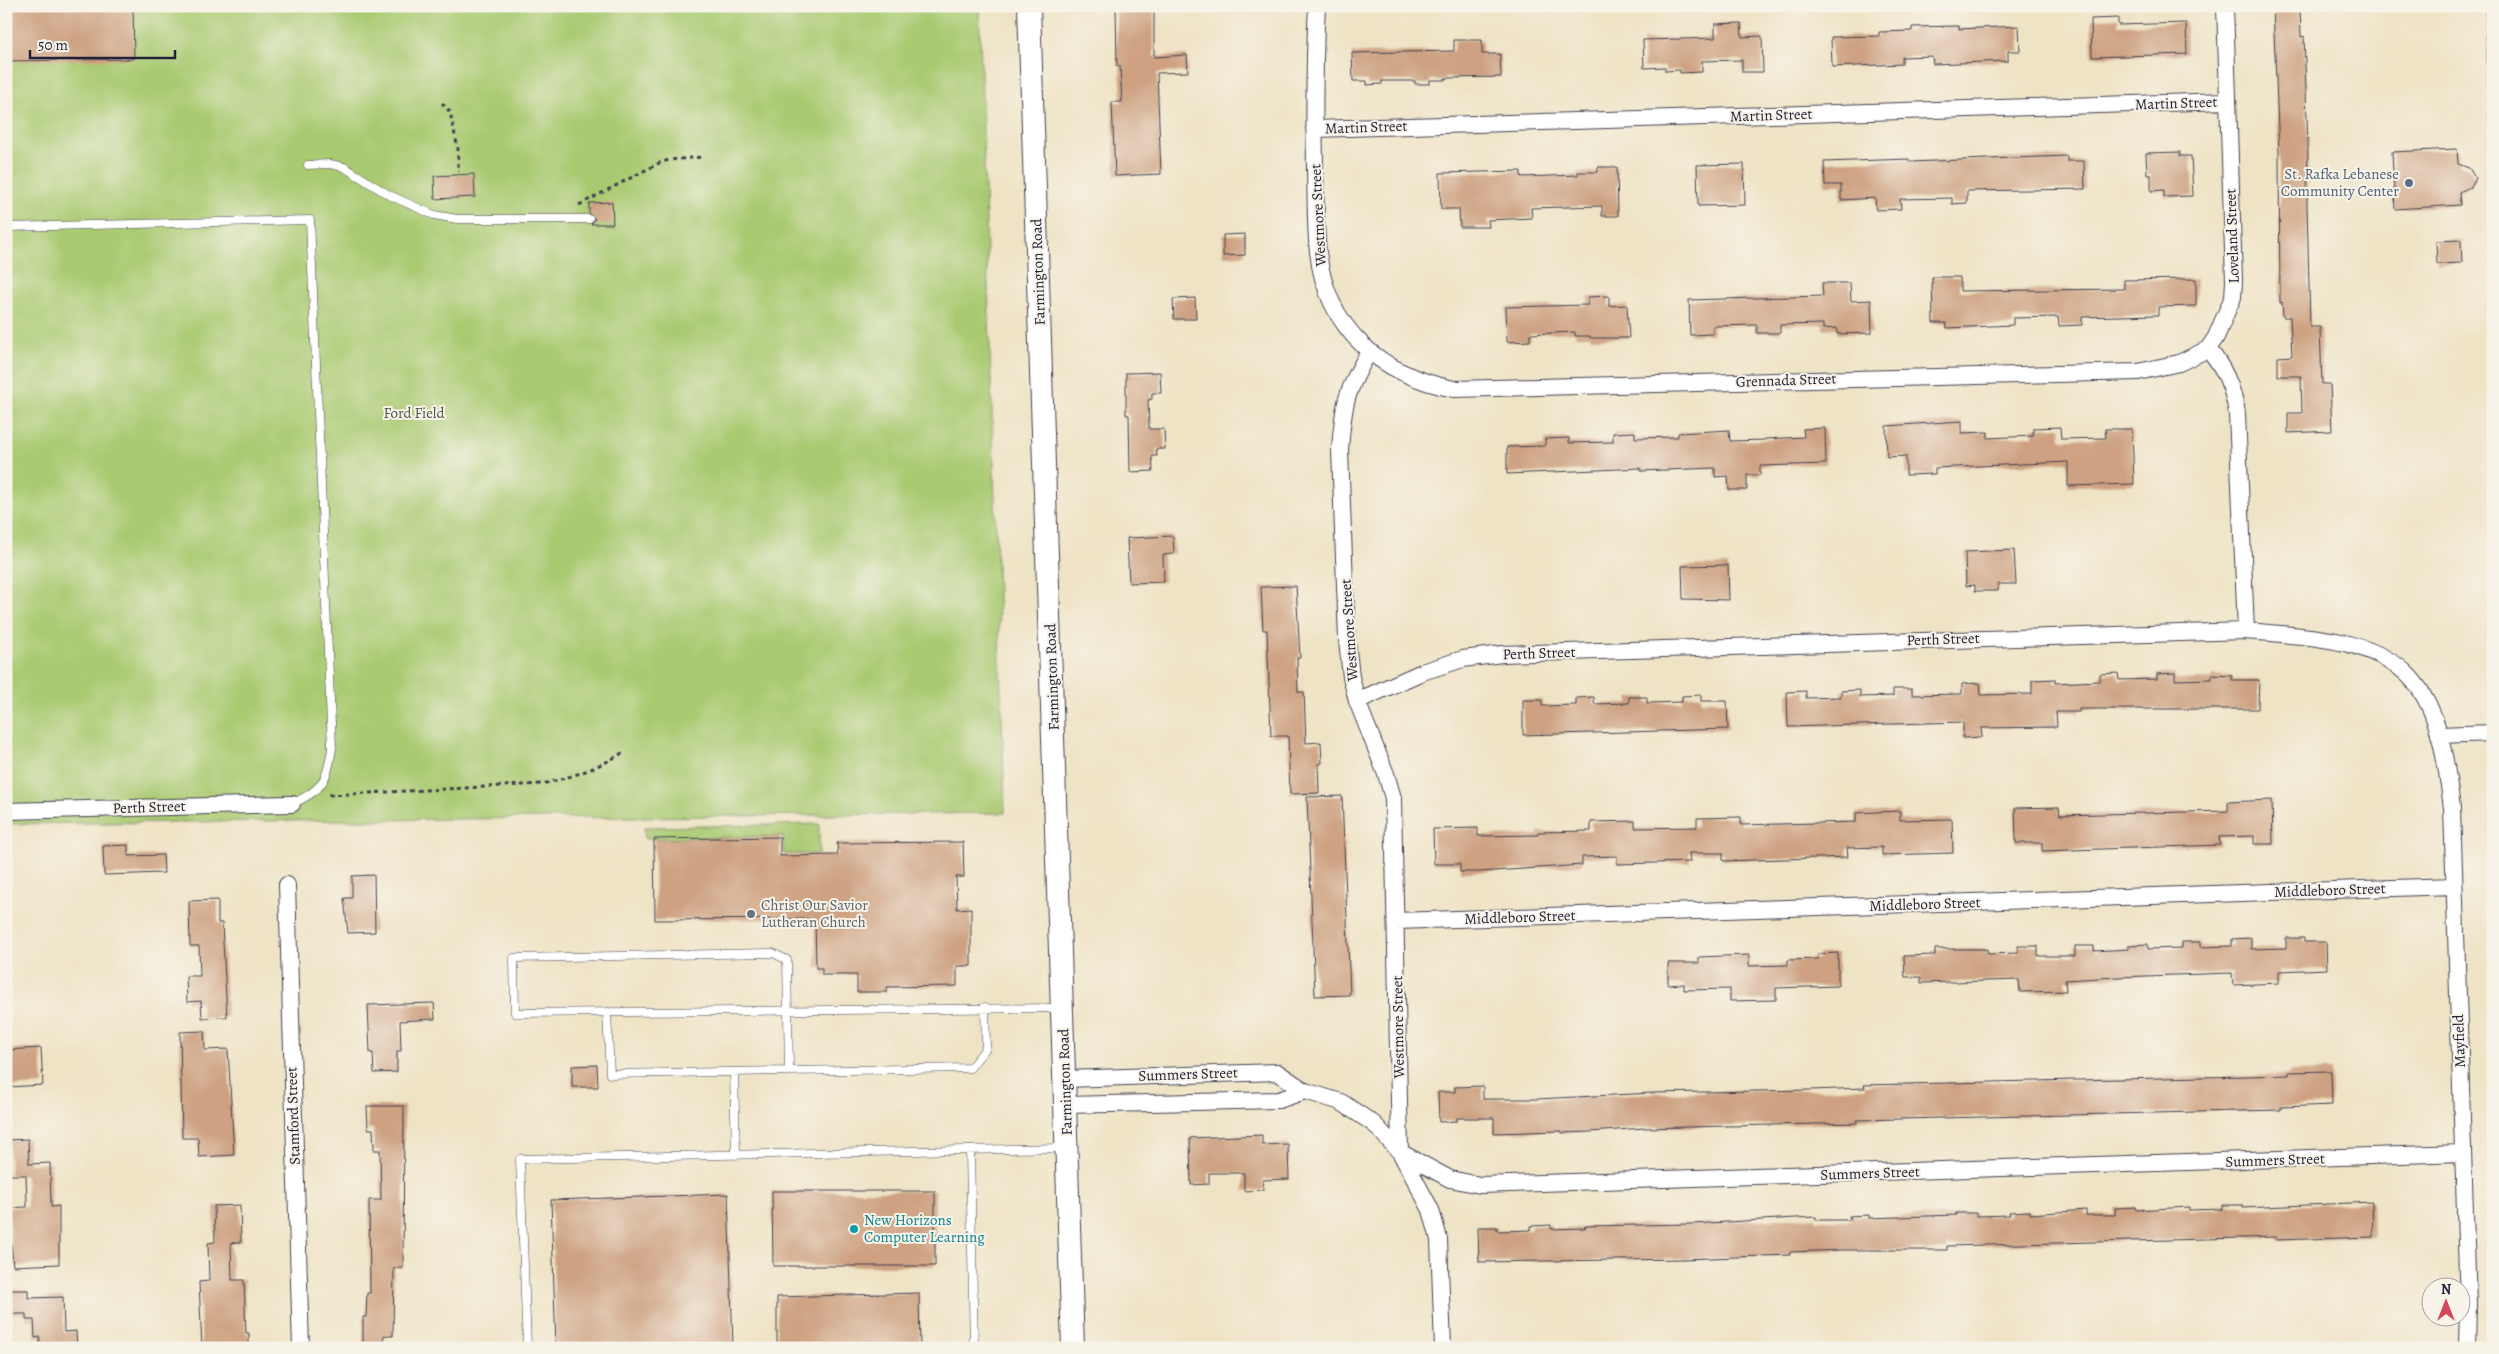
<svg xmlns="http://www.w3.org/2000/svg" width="2499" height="1354" font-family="Alegreya,serif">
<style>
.green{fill:#aaca72;stroke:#667656}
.building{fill:#cda181}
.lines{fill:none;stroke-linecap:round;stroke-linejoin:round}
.service-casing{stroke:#413f50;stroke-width:9}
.minor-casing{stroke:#413f50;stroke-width:18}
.secondary-casing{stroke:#413f50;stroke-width:24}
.path{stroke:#413f50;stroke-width:3;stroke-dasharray:4 4;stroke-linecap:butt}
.service{stroke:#fff;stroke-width:8}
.minor{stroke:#fff;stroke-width:16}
.secondary{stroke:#fff;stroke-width:22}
.service-dot{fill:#5c6f8a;stroke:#f7f3e8;stroke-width:2}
.worship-dot{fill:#6b7280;stroke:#f7f3e8;stroke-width:2}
.culture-dot{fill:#0f9aa8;stroke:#f7f3e8;stroke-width:2}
.labels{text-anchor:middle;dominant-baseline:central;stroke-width:4;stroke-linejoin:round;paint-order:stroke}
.street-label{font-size:15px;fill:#22223b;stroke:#f7f3e8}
.service-label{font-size:15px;fill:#4e5e75;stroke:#f7f3e8;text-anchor:end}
.park-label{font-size:15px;fill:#4b544c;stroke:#f7f3e8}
.worship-label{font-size:15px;fill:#5b616d;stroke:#f7f3e8;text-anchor:start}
.culture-label{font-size:15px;fill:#0d838f;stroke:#f7f3e8;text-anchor:start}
</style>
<rect width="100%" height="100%" fill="#f7f3e8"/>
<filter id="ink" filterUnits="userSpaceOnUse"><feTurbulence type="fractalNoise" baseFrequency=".02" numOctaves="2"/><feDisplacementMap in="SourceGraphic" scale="10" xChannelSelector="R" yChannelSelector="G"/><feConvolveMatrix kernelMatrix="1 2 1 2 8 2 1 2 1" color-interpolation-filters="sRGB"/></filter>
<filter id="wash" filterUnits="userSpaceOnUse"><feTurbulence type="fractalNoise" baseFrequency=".0096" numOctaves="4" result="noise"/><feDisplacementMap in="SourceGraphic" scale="20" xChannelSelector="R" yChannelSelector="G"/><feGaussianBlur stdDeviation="1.12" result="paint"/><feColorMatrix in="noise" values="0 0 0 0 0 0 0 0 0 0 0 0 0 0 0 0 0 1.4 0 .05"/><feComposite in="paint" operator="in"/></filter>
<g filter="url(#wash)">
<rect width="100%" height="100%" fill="#efe3c5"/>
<path class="green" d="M6,6h973l26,807 -999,11z
M819,824v30h-35l-1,-18 -138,3 -1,-12z"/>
<g id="blocks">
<path class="building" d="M6,6h127l1,53 -128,2z
M1116,6h38v51l33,-2 1,17 -31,1 4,101 -46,2 -3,-74h10l-2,-36h-3z
M2273,6h27l1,31 3,-1 4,110 -1,58 3,123h10l2,57h8l2,47 -44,2v-20h14l-1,-37h-23v-19l14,-1 -2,-39h-7l-1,-15 -2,1 -1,-149z
M2118,18v7l68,-2 1,31 -95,3 -1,-38z
M1741,23l1,14 20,-1 1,36h-21v-12l-40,1v11l-22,1v-3l-15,1v-4l-21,1 -1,-28 72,-2v-14z
M1959,26v3l60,-3 1,25h-12v10l-75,3 -1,-8 -30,1v7l-70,3 -1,-30 48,-1v-4l33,-1v-4z
M1454,40h28v14h18l1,23 -56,1v2h-15v4h-15v-3h-33v3l-15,1v-4h-14l-1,-28 102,-2z
M2457,149l1,15 11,4 6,10 -4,9 -12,5 1,13 -65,4 -3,-57z
M2180,152v4h11l2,40 -29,1v-7l-13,1v-16h-4l-1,-22z
M2067,156v5h17l1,28 -118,2v12l-15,1v-6l-52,1 1,10 -25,1 -1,-12 -34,2v-15h-16l-1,-23 85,-3v3z
M1744,164l1,41 -47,1 -1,-41z
M1598,167h19l1,49h-16v-10l-71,2 1,10 -44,2 1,7h-29l-1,-18h-18l-1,-36 81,-2v6l57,-2v-3h20z
M474,174l1,23 -40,2 -1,-23z
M612,202l1,22h-22l4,-5 -6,-6v-10z
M1245,234v21l-22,1v-21z
M2461,240l1,23 -25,1 -1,-23z
M1932,277h28v14l164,-2v-9l72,-1v27l-38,1v8l-76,2v8l-23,1 -1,-9 -45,1v7l-66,3 -1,-5h-13z
M1822,283h28l1,18 20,-1 1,33 -35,1v-6l-14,1v-5l-43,1v8h-23v-8l-44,1v8l-23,1 -1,-35 134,-4z
M1609,296v10l18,-1 2,33h-39v-2h-15v-4l-45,2v7l-23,1 -1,-35 82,-2v-8z
M1195,298l1,21h-22l-1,-20z
M1160,372l1,21h-9v6l-4,1 1,29h15l1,20h-9l1,7h-5l1,15 -23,1 -1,-57h-3v-42z
M1962,421v12l26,-1v6l45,-2v-8l27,-1 1,12 45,-1 -1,-9h27l2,55 -66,2v-24l-133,6v6l-29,1v-19l-19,1 -1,-31z
M1825,428l1,36 -66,2v9h-13v15h-18l-1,-14 -13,1v-9l-74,3v-3l-134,6v-27l38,-1v-7l24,-1v5l44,-1v-9l22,-1v6l43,-1v-4l51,-3 1,11 35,-1v-1l39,-2 -1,-8z
M1173,536l1,18 -11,1 1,27 -35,1 -2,-45z
M2014,550l2,34h-18v7h-23v-6l-9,1 -1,-34z
M1728,565l1,35 -46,-1 -1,-33z
M1296,586l4,72h-3l1,34h6l2,51 15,-1 1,21 -4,1 1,29 -29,1 -2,-58h-17l-4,-106h-4l-2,-43z
M2118,673l1,7 38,-1v-5l18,-1v7l37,-1v-4l20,1v4h27l-1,29h-179v3h-23l1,15 -76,1 1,9 -19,1v-16l-175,5 -1,-35 19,-1v7l35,-1v-6l19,-1v7l33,-1v-7h19v6l50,-1v-10l18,-1 1,12 51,-1v-14l23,-1v4l45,-2v-7z
M1701,695v6h26l1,28 -205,6v-35h19v6l34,-1v-7l18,-1v7l35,-1v-6h18v6l35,-1v-6z
M1342,796l8,199 -35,1 -8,-199z
M2272,800l1,44h-19v-8l-35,1 1,8 -178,6v-8h-26l-1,-35 44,-1 1,8 168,-4v-9z
M1900,811v9l52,-1 1,34 -71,2v-8l-35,1 1,9 -125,4v-8h-34l1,9 -73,2v-8l-35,1v8l-103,7h-19v-8h-26l-1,-35 45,-1v8l60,-1v-3l53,-1v-9l44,-1v7l62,-1v-9l44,-1v8l115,-3v-9z
M780,837v19l58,-1 -1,-12 126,-1 1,35h-8l1,32 14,-1v58h-14v20l-70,1v5h-30v-17h-35v-7h-6l-1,-49 -160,1 -1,-81z
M128,845v11l35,-1 1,18 -60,2 -1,-29z
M374,875l1,57 -27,1 -4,-35h8v-22z
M218,900v23h4l5,94 -25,1 -1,-17 -14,1 -1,-26h14l-1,-30h-9l-1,-45z
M2251,938v11l35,-1v-10h18v4h22l1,27 -48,2v12l-46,2 -1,-12 -115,4 -52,3 1,11 -46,1 -1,-12 -98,3v-6h-16l-1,-21 31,-1v-6h52l1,5 30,-1v-7h20v10h37v-10h19v5l35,-2v-4l19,-1v5l34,-1v-6h18v5l32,-1v-7z
M1838,953v33l-62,2v12l-46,1v-12l-46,1v-6l-16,1v-22h31v-6l50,-2v11l39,-1v-5l30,-1v-5z
M434,1003l1,16 -35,2 1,30h-4v21l-23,1 -1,-20h-3l-2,-48z
M204,1031l1,19 23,-1 6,106 -35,2 -1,-19h-16l-2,-106z
M41,1048l2,37 -35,2 -2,-37z
M597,1065l1,22h-26v-21z
M2331,1071l1,34 -51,2v3l-424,10v3l-213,5 -54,4 -28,1v-2l-68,2v-15h-37v3l-18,1 -1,-30h17v-5l28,-1v13h54l115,-6 159,-3 54,-2 -1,-3 425,-10v-3z
M367,1106h37l-1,162h-9l-1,68 -9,-1 -1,13h-20v-31h3l1,-24h3l-1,-93h12l-1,-50h-6l-1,-21h-5z
M1262,1135v10l26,-1 1,35 -26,1 1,10 -20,1v-18h-35v11l-18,1 -1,-47z
M28,1139l1,25 21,-1 1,44 8,-1v58l-46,2 -5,-58 19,-1 -1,-32h-16l-1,-35z
M772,1191h163v75h-162z
M728,1194l5,154h-177l-5,-148z
M2372,1202l1,35 -97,3v-3l-107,3 -222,6v4h-105l-52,2v3l-106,4 -205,3 -1,-35h19v4l34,-1v-4l20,-1v4l34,-1v-2l107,-2 104,-6 20,-1v3h34l-1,-4 20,-1v3l87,-3v-2h20v3l34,-1 -1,-3 21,-1v3l56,-4v5h29v-7l20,-1 1,3 53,-3v3l33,-1v-4h21v3z
M240,1205l1,37 -10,1 1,37h12l2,53h3v15h-47l-3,-66 10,-1 -1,-38 7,-1 -1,-36z
M8,1290h20v8l35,-1 1,35 12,-1 1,17h-37v-11l-5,1 -1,-18h-8v-6h-17z
M919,1293l1,55h-143v-51z"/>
</g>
</g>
<g filter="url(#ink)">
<use href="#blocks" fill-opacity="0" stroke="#413f50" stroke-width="1"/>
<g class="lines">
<defs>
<path id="service" d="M2489,6l4,118
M308,165l22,-1 14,3 45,28 45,20 23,4h132
M6,227l304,-7 22,528c-5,34 -9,41 -40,56
M607,1012l3,62 360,-6 16,-20 -1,-41
M789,1071l-2,-111 -14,-7 -259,5 1,55 546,-5
M734,1072l2,83
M970,1151l4,197
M527,1348l-7,-189 544,-11"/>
<path id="minor" d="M1317,6c-3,54 -3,109 -2,163 1,28 0,56 3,83 9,78 63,123 136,137l684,-17 41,-9 29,-14 8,-12 17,-40 1,-16 -9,-275
M1314,129l914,-28
M2208,349c17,19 25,39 29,64l9,218
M1369,352c-23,39 -26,53 -29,98l7,190 4,37 6,24 29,73 7,24 7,354 31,58 8,29 4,109
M1357,701l65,-29 41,-13 39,-5 744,-23c52,5 120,5 160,42 35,33 40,91 46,135l16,497 -1,43
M2439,735l54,-2
M6,811l286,-7
M287,885l14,463
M1396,921l1058,-35
M1065,1079l212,-7 28,19 36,11 33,22 26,28 50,27 30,6 982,-32
M1066,1105l213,-5 26,-9"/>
<path id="secondary" d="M1029,6l44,1342"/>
</defs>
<use href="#service" class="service-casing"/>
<use href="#minor" class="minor-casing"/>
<use href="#secondary" class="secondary-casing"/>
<path class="path" d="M442,103l8,9 8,37v23
M579,205l80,-42 10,-3 34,-3
M329,795l213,-11c30,-7 56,-16 82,-32"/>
<use href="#service" class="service"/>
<use href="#minor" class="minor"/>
<use href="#secondary" class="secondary"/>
</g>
</g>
<circle class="service-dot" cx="2409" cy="183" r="5"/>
<circle class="worship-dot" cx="751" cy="914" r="5"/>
<circle class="culture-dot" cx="854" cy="1229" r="5"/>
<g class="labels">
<g class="street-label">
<text transform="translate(2176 103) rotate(-2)">Martin Street</text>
<text transform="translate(1771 115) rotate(-2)">Martin Street</text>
<text transform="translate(1366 127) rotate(-2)">Martin Street</text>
<text transform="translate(1318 215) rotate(-93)">Westmore Street</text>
<text transform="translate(2232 236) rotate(-92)">Loveland Street</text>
<text transform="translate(1038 272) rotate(-92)">Farmington Road</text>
<text transform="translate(1786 380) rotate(-2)">Grennada Street</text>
<text transform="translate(1349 630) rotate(-94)">Westmore Street</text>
<text transform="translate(1943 639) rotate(-2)">Perth Street</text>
<text transform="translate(1539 653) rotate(-2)">Perth Street</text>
<text transform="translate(1052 677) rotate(-92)">Farmington Road</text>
<text transform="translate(149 807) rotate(-2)">Perth Street</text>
<text transform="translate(2330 890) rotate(-2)">Middleboro Street</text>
<text transform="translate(1925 904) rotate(-2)">Middleboro Street</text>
<text transform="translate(1520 917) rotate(-2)">Middleboro Street</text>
<text transform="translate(1398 1027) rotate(-91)">Westmore Street</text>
<text transform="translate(2459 1041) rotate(-92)">Mayfield</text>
<text transform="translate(1188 1074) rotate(-2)">Summers Street</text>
<text transform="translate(1065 1082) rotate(-92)">Farmington Road</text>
<text transform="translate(293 1116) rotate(-92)">Stamford Street</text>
<text transform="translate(2275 1160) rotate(-2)">Summers Street</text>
<text transform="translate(1870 1173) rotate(-2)">Summers Street</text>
</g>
<g class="service-label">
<text x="2399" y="174">St. Rafka Lebanese<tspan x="2399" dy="17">Community Center</tspan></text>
</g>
<g class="park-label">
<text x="414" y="413">Ford Field</text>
</g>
<g class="worship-label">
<text x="761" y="905">Christ Our Savior<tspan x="761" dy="17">Lutheran Church</tspan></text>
</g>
<g class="culture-label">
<text x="864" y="1220">New Horizons<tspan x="864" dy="17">Computer Learning</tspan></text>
</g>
</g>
<rect width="2499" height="1354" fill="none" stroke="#f7f3e8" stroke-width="25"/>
<g transform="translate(2446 1302)"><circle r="24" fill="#f7f3e8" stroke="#a29fa3"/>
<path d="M0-4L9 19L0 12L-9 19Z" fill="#d1495b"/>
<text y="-8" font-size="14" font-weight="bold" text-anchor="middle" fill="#22223b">N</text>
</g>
<path d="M30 50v8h145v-8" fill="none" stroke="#22223b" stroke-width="2.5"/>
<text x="38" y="50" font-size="15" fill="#22223b" stroke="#f7f3e8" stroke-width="4" paint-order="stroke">50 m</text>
</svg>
